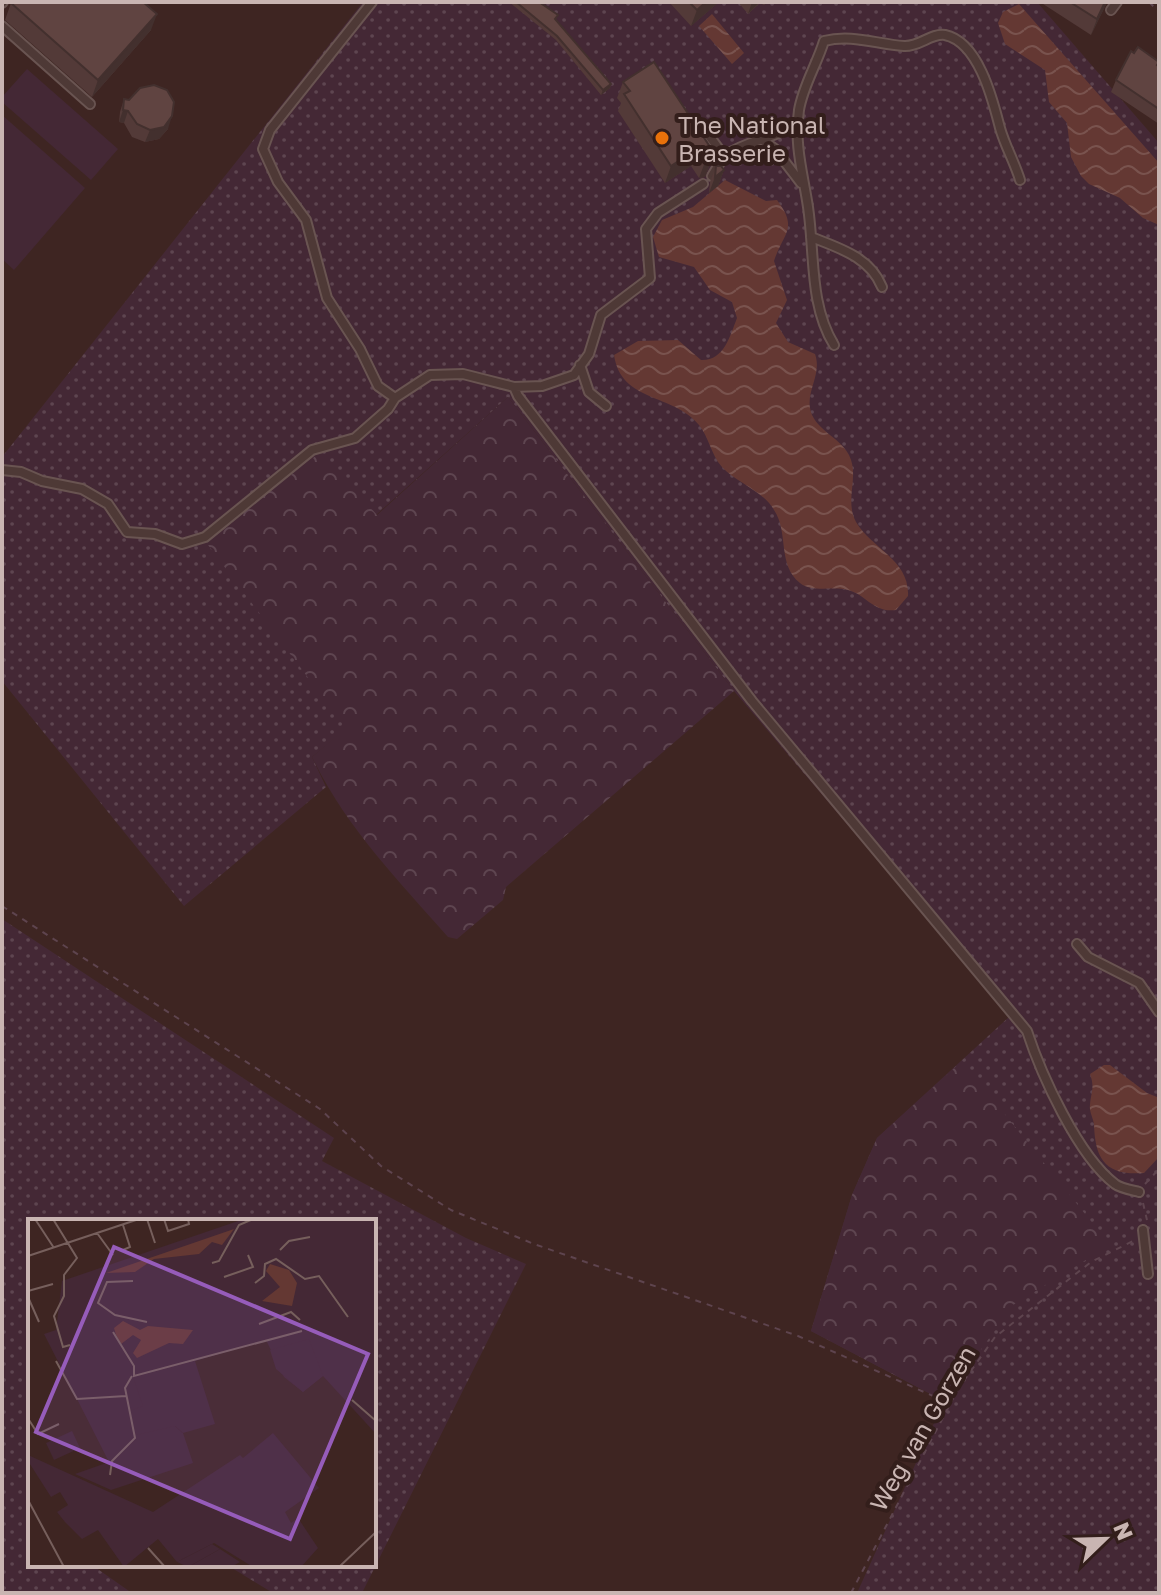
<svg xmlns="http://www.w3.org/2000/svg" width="1161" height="1595" font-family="'Golos Text',sans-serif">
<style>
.grass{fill:url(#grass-dots)}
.forest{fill:url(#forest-crowns)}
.park{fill:#442835}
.water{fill:url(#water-waves)}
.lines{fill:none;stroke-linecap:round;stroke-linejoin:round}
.service-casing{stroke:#695451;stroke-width:12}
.path{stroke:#5e444e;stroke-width:2;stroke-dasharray:6 6;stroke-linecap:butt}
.service{stroke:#4e3936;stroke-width:8}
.wall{fill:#533a38}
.shaded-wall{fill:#43302e}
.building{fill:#604441;stroke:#43302e;stroke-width:2}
.food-dot{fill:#e8710a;stroke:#331e1b;stroke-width:3}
.labels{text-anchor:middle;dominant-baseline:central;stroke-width:8;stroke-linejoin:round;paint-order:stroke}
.poi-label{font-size:24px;fill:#c9b5b2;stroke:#331e1b;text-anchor:start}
.street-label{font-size:24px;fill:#c9b5b2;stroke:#331e1b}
.inset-road{fill:none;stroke:#765f5c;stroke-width:2}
.view{fill:#965cba;fill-opacity:0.15;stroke:#965cba;stroke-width:4}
.inset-edge{fill:none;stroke:#c9b5b2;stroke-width:4}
</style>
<defs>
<pattern id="grass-dots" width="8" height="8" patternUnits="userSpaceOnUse" patternTransform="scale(2)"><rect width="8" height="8" fill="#442835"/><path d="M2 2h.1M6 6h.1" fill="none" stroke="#5e4550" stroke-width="1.8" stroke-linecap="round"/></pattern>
<pattern id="forest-crowns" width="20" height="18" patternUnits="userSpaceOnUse" patternTransform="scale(2)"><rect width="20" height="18" fill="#442835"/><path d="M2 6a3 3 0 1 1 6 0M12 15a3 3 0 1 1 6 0" fill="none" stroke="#5e4550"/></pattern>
<pattern id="water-waves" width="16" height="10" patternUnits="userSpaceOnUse" patternTransform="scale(2)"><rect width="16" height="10" fill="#643833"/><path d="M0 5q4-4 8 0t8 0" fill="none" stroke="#79534e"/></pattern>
</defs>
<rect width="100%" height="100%" fill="#3e2522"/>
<path class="grass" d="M363,2h674l122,141v1450h-302l87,-192 -133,-70 41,-136 25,-57 133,-122 -276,-325 -226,-294 -132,118 -30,214 -34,28 14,30 -142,119 -182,-225v-224z
M2,919l332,219 -12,23 144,77 60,26 -164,329h-89l-46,-28h147v-344h-344v344h62l37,26 -127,2z"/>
<path class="forest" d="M508,397l226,294 -228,196 -3,13 -46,39 -9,-2c-50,-57 -103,-111 -136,-180l34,-29 -141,-187 116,-89 56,63z
M962,1061l148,184 -97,60 -69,96 -133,-70 41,-136 25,-57z"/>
<path class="park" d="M27,69l91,80 -27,31 -89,-78v-5z
M2,115l83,73 -71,82 -12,-11z"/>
<path class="water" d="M1019,4l140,159v62l-16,-7 -23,-20 -31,-14 -8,-8 -10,-19 -4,-34 -18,-21 -4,-32 -40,-26 -7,-21 5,-11z
M712,14l32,39 -12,11 -33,-38z
M725,180l41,21 11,-1c22,29 6,33 -3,61l13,39 -11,23 12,19 27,12c7,20 -8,35 -5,54 3,21 30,29 39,47 11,22 -5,44 7,67 16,27 54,38 52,74l-12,14c-23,3 -29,-15 -48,-20 -15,-4 -36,3 -48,-7 -23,-18 -11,-51 -26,-73 -11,-19 -37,-27 -52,-43 -11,-12 -13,-30 -23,-42 -26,-32 -78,-22 -85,-70l24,-14 40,-1 23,20c23,1 29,-24 36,-42l-5,-16 -22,-12 -16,-23 -35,-10 -6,-20 9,-17 31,-13z
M1104,1065h6l37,28 10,4 2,60 -15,16c-38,3 -49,-13 -50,-49 -1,-6 -5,-13 -4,-19 1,-13 5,-17 0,-31z"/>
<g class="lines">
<defs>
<path id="service" d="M372,2l-102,128 -7,19 15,33 28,38 21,78 33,51 18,37 17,12
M2,3l1,-1
M1111,10l6,-8
M2,26l88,78
M702,126l22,30 -12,20
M760,138l15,11 26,34
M724,156c25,-17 52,-17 74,-34
M703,184l-45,29 -12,16 4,49 -49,37 -12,39 -15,21 -32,11 -28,1 4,9 234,305 275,330c14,43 51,125 88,153 5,4 16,6 24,8
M811,237c28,11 59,20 71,50
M834,345c-25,-41 -19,-91 -26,-138 -5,-34 -14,-61 -9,-97 4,-24 18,-46 25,-69 28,-7 52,3 80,5 15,1 27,-13 41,-11 34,7 48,66 55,93 5,18 15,35 20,52
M580,365l9,27 17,14
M2,470l19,2 21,9 40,8 26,15 19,28 28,2 27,10 23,-7 107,-87 43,-12 33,-29 7,-11 35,-23 33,-1 51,13
M1077,944l11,13 51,26 20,29
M1143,1230l5,44"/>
</defs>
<use href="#service" class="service-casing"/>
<path class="path" d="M1149,2l10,10
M2,906l318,203 61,57 70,44 83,34 264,92 153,68
M1145,1184l14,-15
M1143,1203l4,17
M851,1593l107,-204 37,-52 96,-75 42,-21"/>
<use href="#service" class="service"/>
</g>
<path class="wall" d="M509,2h30l17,18 55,64 -1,4 -9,7 -45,-55z
M669,2h50l-28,24z
M738,2h30l-4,3 -4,-2 -12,11z
M1040,2h67l-16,33z
M11,3l140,27 -59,67 -87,-77z
M1158,66l1,1v57l-48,-32 5,-12z
M623,82l91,71 -9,24 -6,1 -8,-12 -26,17 -47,-72 3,-8 -4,-5z
M124,99l44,30 -9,10 -14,3 -13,-5 -8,-14 -5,-1 1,-10z
M716,166l8,4 -6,16 -9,7 1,-11z"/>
<path class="shaded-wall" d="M706,2h13l-28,24 6,-16z
M752,2h8l-12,12z
M1105,2h2l-3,7 -13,26 6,-16z
M157,14l-6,16 -59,67 6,-17z
M611,84l-1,4 -9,7 2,-5z
M123,110l5,1 -4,12 -5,-1z
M172,116l-4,13 -9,10 -14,3 5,-12z
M697,149l-6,17 -26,17 6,-17z
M711,161l-6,16 -6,1 6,-16z
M724,170l-6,16 -9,7 6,-16z"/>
<path class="building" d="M12,2h131l14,12 -59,66 -87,-77z
M516,2h23l19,13 -3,4 56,65 -8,6 -46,-54z
M689,2h17l-9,8z
M1070,2h35l-8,17z
M1138,47l21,15 -2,3 2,2v42l-43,-29 15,-29 3,2z
M654,62l60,91 -3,8 -6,1 -8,-13 -26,17 -47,-72 6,-3 -7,-9z
M154,85l13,5 7,12 -2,14 -8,11 -14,3 -13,-6 -9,-13 -5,-1 1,-11 5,1 11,-12z
M716,166h5l3,4 -9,7z"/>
<circle class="food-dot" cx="662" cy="138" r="8"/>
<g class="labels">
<g class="poi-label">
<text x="678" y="124">The National<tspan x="678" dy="28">Brasserie</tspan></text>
</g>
<g class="street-label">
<text transform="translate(922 1428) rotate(-60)">Weg van Gorzen</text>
</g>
</g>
<g transform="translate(28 1219)">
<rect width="348" height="348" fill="#3e2522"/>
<path d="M216,0h132v215l-53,-58 -20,16 -19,-15 -18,-37 -71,21 -20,65 8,7 10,30 -82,27 -36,-16 34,-12 -65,-128 12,-4 6,-49zM245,214l46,55 -34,24 6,11 7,-5 20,30 -17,19h-48l-39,-24 -37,19 -19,-23 -34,28 -26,-37 -16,9 -17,-17 -8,-10 11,-7 -8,-13 -9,5 -23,-36v-6l125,57 87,-57 3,3zM192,330l20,13 -9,5h-43z" fill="#442835"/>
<path d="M281,120l14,37 -20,16 -27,-23 -6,-19zM167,142l20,63 -32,9 -8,-7 -39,9 -7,-24 14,-5 -10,-29zM184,325l8,5 -32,18 -11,-5z" fill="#442835"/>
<path d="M44,212l8,17 -26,12 -8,-17z" fill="#442835"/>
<path d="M206,10l-12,16 -10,-3 -13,12 -45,5 -19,13 -29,1zM242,45l19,6 8,13 -5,23 -30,-5 18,-14 -14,-16zM95,102l17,9 8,-4 45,4 -10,14 -14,-1 -32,15 -4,-5 8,-13 -8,-5 -12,9 -5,-9 -2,-7z" fill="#643833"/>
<path class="inset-road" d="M7,0l19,29M25,0l24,39 -13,17v21l-10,20 9,31 7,-2M119,0l8,24M136,0l4,12 21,-7 -1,-5M95,6l7,22 -7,3M69,14l16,22M252,31l9,-9 21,-4M0,37l111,-37M184,44l7,-2 20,-36 14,-6M196,58l29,-10 -5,-12M105,62l-26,1 -9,21 17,12 32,7M227,64l9,-7 1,-12 11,-5 29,20 14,-3 29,41M0,72l25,-7M0,78l11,25M231,105l32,-12 9,8M85,113l21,34v10l168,-45M28,142l21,38 49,-3M324,181l24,21M1,201l9,14 21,-10M82,256l2,-14 23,-23 -10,-50 7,-12M0,281l36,67M120,329l17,19M311,348l37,-35"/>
<path class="view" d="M86,28l254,107 -78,185 -254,-107z"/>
<rect width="348" height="348" class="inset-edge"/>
</g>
<rect width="1161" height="1595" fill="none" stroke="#c9b5b2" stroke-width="8"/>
<g transform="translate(1105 1539) rotate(67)" stroke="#331e1b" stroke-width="6" paint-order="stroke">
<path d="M0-6L14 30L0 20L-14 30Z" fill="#c9b5b2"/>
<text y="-12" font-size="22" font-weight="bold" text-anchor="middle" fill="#c9b5b2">N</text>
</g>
</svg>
